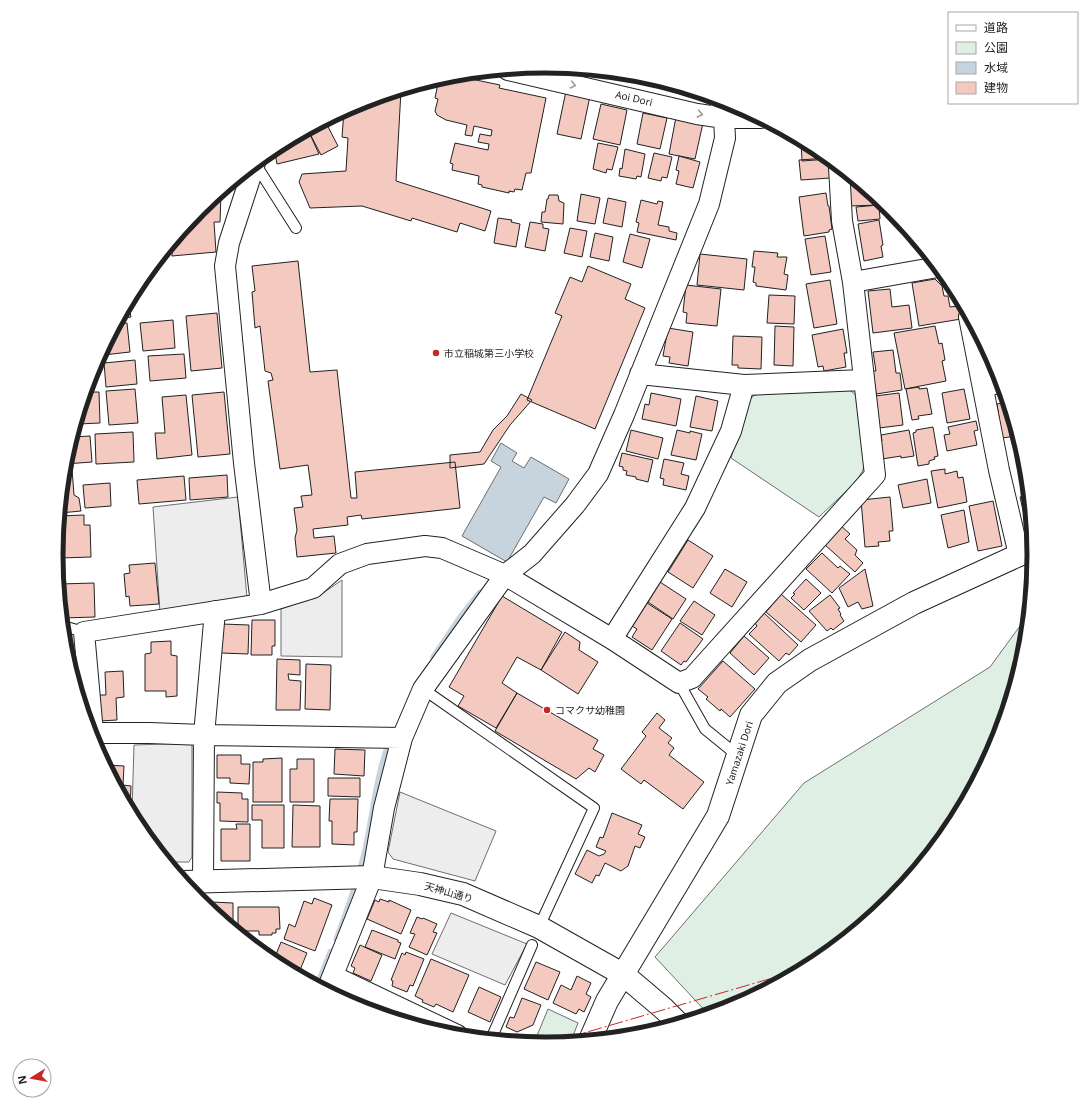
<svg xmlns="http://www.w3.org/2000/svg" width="1090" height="1110" font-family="'Noto Sans','Noto Sans JP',sans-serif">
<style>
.green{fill:#e0efe3;stroke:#6f6f6f}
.parking{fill:#ededed;stroke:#6f6f6f}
.water{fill:#c7d3dd;stroke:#6f6f6f}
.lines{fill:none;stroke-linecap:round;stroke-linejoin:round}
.stream{stroke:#c7d3dd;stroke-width:7}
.building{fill:#f3c9c0;stroke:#222}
.service-casing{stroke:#222;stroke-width:12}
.minor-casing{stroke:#222;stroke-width:22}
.tertiary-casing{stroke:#222;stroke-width:24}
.service{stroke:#fff;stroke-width:10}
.minor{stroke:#fff;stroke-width:20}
.tertiary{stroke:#fff;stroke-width:22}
.power{stroke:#c62828;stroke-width:1;stroke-dasharray:14 3 2 3;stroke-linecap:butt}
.oneway{stroke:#9c9c9c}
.poi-dot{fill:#c62828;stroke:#fff;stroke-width:1.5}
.labels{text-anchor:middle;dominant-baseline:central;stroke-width:3;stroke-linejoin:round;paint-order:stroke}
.street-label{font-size:10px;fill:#222;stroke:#fff}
.poi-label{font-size:10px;fill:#222;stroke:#fff;text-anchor:start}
.rim{fill:none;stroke:#222;stroke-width:5}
</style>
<rect width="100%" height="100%" fill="#fff"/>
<path class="green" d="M847,388l9,7c3,17 13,64 6,77 -7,13 -32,34 -43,45l-88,-59 16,-54 6,-8 10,-4z
M1028,615l-3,36 -28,91 -46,85 -60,74 -75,61 -84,45 -24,7 -53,-57 149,-174 186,-116z
M548,1009l30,14 -7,18 -26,3 -11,-1z"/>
<path class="parking" d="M238,497l9,101 -87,15 -7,-106z
M342,580v77l-61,-1v-47l42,-16z
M192,743v114l-3,5h-21l-30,-36 -8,-14 2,-1 2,-66z
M400,792l96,39 -21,50 -82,-22 -5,-7z
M451,913l76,31 -22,41 -73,-31z"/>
<path class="water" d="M501,443l16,10 -5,8 12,7 7,-11 38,22 -13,24 -12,-6 -37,65 -45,-26 39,-69 -10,-6z"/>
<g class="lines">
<path class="stream" d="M434,657l27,-40 19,-24
M337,939c11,-29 22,-60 29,-90 8,-37 11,-75 25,-110
M318,985l13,-33"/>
</g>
<path class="building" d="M588,70l23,2 -1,6 -22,-4z
M452,75l48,10 -1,3 47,10 -15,75h-5l-4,17 -7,-1 -1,3 -5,-1v2l-27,-6v-2l-4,-1 1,-8 -27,-6 1,-6 -3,-1 5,-20 33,7 1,-6 -11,-2 2,-8 11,2 1,-6 -18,-4 -2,10 -7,-1 2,-10 -21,-5 -9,-5 -2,-4 3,-12 -3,-1 4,-19z
M401,90l-5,91 95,30 -6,20 -25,-8 -3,9 -45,-14 -1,3 -49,-15 -52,2 -11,-26 3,-8 44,-3 2,-33 -6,-1 2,-26 14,-8z
M566,91l24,5 -9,43 -24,-5z
M601,104l26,6 -7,35 -27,-6z
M643,113l24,5 -7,31 -23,-5z
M676,117l27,6 -8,36 -26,-5z
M325,121l13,25 -17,9 -13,-25z
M308,130l11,24 -42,10 -3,-16z
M801,140l16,9 12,10 -27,2z
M598,143l20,4 -6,23 -5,-1 -1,4 -13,-4z
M625,149l20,5 -4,23 -4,-1 -1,3 -17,-3 1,-8 2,1z
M654,153l18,4 -5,21 -5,-1 -1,4 -13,-3z
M679,156l21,6 -7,26 -17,-4 3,-13 -3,-1z
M828,158l2,20 -29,2 -2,-20z
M848,174l29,24 1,7 -28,1z
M226,187v6h-5l-1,29h-6l2,30 -44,4v-13l27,-34z
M826,193l2,13h1l3,23 -3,1v2l-25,4 -5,-39z
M581,194l19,4 -5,26 -18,-3z
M549,195h9l1,6 5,2 -1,21 -22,-2 1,-10h3l2,-13h1z
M608,198l18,4 -4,25 -19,-4z
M641,200l16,4 1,-3 5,1 -5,23 11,2v4l8,2 -1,7 -39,-8 2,-9 -3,-1z
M879,205l1,14 -22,2 -2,-14z
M498,218l14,2 -1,2 9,2 -4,23 -22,-4z
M879,220l4,25 -2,1 2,11 -19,4 -6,-37z
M530,222l13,2v4l6,1 -4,22 -20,-4z
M570,228l17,3 -5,26 -18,-4z
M595,233l18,4 -4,24 -19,-4z
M630,234l20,5 -8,29 -19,-6z
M825,236l6,36 -20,3 -6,-36z
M754,251l24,2 -1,4h10l-3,17 4,1 -2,15 -30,-4v-3l-3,-1 2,-15h-3z
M700,254l47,5 -3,31 -47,-5z
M298,261l12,111 27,-2 14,128h6l-2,-26 100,-10 5,46 -98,11 -1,-4 -14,2 1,8 -35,4 1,9 20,-2 2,17 -39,4 -2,-19 2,-8 -3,-22 9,-1 -2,-11 11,-1 -4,-30 -28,4 -12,-88 5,-1 -2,-7 -6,-2 -5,-45 -5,2 -3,-36 3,-1 -3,-25z
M588,266l43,18 -6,15 20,9 -50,121 -68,-29 35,-84 -7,-3 15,-36 12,5z
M935,279l7,7 2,10h4l2,11 8,-1 3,13 -42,7 -7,-43z
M830,280l7,44 -23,4 -8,-44z
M686,285l35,4 -4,37 -31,-3 1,-10 -4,-1z
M890,289l2,18 17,-2 3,23 -39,5 -5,-42z
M769,295l26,1 -1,28 -27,-1z
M128,303l3,14 -12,2z
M217,313l5,55 -31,3 -5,-55z
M173,320l2,28 -32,3 -3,-28z
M127,323l3,29 -27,3v-5l14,-26z
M775,326l19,1 -1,39 -19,-1z
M935,326l4,18 3,-1 3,17 -3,1 4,20 -41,8 -11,-56z
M668,328l25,4 -5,34 -19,-3 1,-6 -7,-1z
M843,329l4,24h-3l2,14 -22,4 -1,-5 -5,1 -6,-32z
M733,336l29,1 -1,32 -23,-1v-3h-6z
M893,350l3,23h4l2,17 -26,4 -3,-23h3l-3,-19z
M184,354l2,24 -36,3 -2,-25z
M990,355l7,13v1l-4,1z
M135,360l2,24 -31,3 -2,-24z
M93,370l2,15 -7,1z
M919,387v2l8,-1 5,26 -14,2 1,3 -7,1 -6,-31z
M135,389l3,34 -29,2 -3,-34z
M964,389l6,30 -23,4 -5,-30z
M86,392h13l1,31 -22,1v-6z
M224,392l6,62 -32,3 -6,-62z
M651,393l30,6 -5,27 -34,-7 3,-15 4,1z
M899,393l4,32 -24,3 -4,-32z
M521,394l11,6 -22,25 -26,39 -34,4v-13l30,-3 13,-22 14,-14z
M186,395l6,60 -35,4 -2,-26h10l-3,-36z
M696,396l22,5 -6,30 -22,-4z
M1007,402l10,34 -15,2 -5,-34z
M976,421l2,9 -4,1 3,14 -30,6 -3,-16 6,-1 -2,-7z
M933,427l5,29 -4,1 1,2 -6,2v3l-11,2 -5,-33 3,-1v-2z
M631,430l32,8 -5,21 -32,-8z
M677,430l13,3v-2l12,3 -6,26 -25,-5z
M909,430l5,26 -13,2v-2l-19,3 -3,-17 3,-1 -1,-6z
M133,432l1,30 -38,2 -1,-30z
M90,436l2,26 -27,2 7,-27z
M622,453l31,7 -5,22 -12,-3v-2l-10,-2 1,-4 -4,-1v-3l-4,-1z
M664,459l20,4 -3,11 8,2 -3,14 -23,-5 1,-6 -4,-1z
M64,469h8l2,26 5,3 2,13 -21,2z
M945,469v5l12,-3 1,7 5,-1 4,25 -29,6 -7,-37z
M227,475l1,22 -38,3 -1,-22z
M184,476l2,24 -47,4 -2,-24z
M927,479l4,24 -28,5 -5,-23z
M110,483l1,23 -26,2 -2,-23z
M1028,495l3,28 -5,1 -6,-27z
M890,497l3,34h-4l1,10 -12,1 1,4 -14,1 -4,-47z
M993,501l9,45 -24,5 -9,-45z
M964,510l5,32 -21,6 -7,-33z
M84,515v10h6l1,32 -31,1 -1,-32 1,-10z
M840,525l10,9 -5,5 12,11 -2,5 8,8 -8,9 -31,-28z
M688,540l25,16 -20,32 -25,-16z
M822,553l16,15 2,-2 10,8 -18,19 -26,-24z
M155,563l4,41 -29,2 -1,-10 -3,1 -2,-23 6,-1 -1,-8z
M725,569l22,13 -15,25 -22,-14z
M865,569l8,37 -11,3 -4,-7 -10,5 -9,-19z
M806,579l15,14 -17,17 -13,-12 4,-4 -2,-1z
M660,582l26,17 -13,20 -25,-17z
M94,583l1,34 -33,1 -3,-34z
M781,594l35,31 -15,17 -35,-30z
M830,595l10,13 -2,1 3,5 -1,1 4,6 -11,9 -2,-2 -4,3 -18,-20z
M502,596l60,36 -21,38 -24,-13 -15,26 15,10 -21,35 -38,-22 6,-10 -15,-9z
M694,601l21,14 -13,20 -22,-14z
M647,603l25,16 -20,31 -20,-13 5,-8 -5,-3z
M764,613l34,32 -9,10 -3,-2 -7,8 -30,-27 8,-8 -2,-3z
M252,620h23v26h-3v9h-21z
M680,623l23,16 -17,23 -2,-1 -3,4 -20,-14z
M222,624l27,1 -1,29 -27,-1z
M565,632l15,10 -1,8 19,12 -20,32 -37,-24z
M744,636l25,22 -15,17 -24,-22z
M171,641v14l6,1v40l-11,1v-6h-21v-37l6,-1v-11z
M277,659l23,1v15l-12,-1 1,6 12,1 -1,29h-24z
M723,661l32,28 -25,28 -9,-8 -1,2 -14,-12 2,-2 -10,-8z
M306,664l25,1 -1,45 -25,-1z
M123,671l1,26 -8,1 1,22 -17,1 -2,-26h8l-1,-23z
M517,693l81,47 -5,9 11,6 -9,17 -6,-4 -13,11 -81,-48z
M657,713l8,7 -6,8 13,10 -4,5 6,5 -5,7 35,27 -21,27 -39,-29 -3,4 -20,-15 25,-33 -4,-4z
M335,749l30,1 -1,26 -30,-2z
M217,755h24v9h9l-1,20 -19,-1v-5h-13z
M282,758v44h-29v-40h10v-3z
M297,759h17v43h-24v-33h7z
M106,765l18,1 -1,19 8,1 -1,24z
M328,778h32v19l-32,-1z
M217,792l25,1v6h6v23l-28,-1v-18h-3z
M330,799h28l-1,33h-3v13l-22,-1v-23h-3z
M252,805h32v43h-22v-28h-10z
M293,805l27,1v41h-28z
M612,813l30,12 -4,9 7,3 -5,11 -5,-2 -7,20 -7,5 -16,-8 -6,13 -3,-1 -4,8 -17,-9 12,-24 12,6 5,-2 2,-3 -10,-4 4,-10 3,1z
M236,824h14v37h-29v-32h16z
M314,898l18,7 -17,46 -31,-12 5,-15 6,3 9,-26 8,3z
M380,899l9,3v-2l22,10 -10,24 -34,-15 8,-19 4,2z
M212,902l21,1v26l-21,-18z
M238,907h41l1,22h-4v4h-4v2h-13v-4h-15l-1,-3h-5z
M417,917l5,2 1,-1 14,6 -4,8 4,1 -10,22 -18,-8 6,-13 -5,-1z
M372,930l26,10v2l3,1 -6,16 -30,-12z
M281,942l26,11 -9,22 -25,-13z
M360,945l22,10 -11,26 -18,-8 2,-5 -4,-2z
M406,952l18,7 -11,27 -3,-1 -3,7 -15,-6 1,-5 -2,-1 11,-27 3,2z
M431,959l38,16 -16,37 -17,-8 -2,3 -12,-5 1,-2 -8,-4z
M536,962l24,10 -12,28 -24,-11z
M577,976l14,7 -5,11 5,3 -7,15 -5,-3 -3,5 -23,-11 8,-18 10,5z
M479,987l22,10 -11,25 -22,-10z
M344,991l29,14 -2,6 -13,-4 -17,-9z
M522,998l19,7 -8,20 -16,7 -11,-5 4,-10 4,1z"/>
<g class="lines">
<defs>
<path id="service" d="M256,165l40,63
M63,626l21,6
M679,683l26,46 32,26
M423,689l171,119 -55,119
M491,1039l41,-94"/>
<path id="minor" d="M508,70l189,44 27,4h37
M255,163l-26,80 -4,23 19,197 17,141
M853,282l85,-15
M969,317l30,153 20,85
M640,374l104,11 119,-5
M984,386l17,-3
M612,639l83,-131 36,-77 13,-46
M402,738l-198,-3 -55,-2h-56l-9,-101 177,-28 52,-16 27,-24 27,-10 58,-8 17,2 63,27 107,64 67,44 13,-5 183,-203 -22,-193 -11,-61 -3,-54
M203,882l1,-147 11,-124
M333,976l124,59
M327,990l45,-113 12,-69 18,-70 21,-49 82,-114 27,-21 43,-49 23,-31 26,-59 85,-211 16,-66 -1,-20 -4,-18"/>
<path id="tertiary" d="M184,882l188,-5 48,7 43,10 76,33 85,48 40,34 14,14
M590,1040l17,-39 111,-185 33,-101 26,-32 33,-23 104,-57 105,-48 14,-9"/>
</defs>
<use href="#service" class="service-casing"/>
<use href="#minor" class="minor-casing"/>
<use href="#tertiary" class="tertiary-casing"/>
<use href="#service" class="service"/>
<use href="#minor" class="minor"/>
<use href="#tertiary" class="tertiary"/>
<path class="power" d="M546,1044l254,-74"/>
</g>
<defs><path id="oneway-chevron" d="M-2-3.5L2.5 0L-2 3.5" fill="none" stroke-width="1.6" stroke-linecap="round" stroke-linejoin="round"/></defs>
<g class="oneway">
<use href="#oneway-chevron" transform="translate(573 85) rotate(13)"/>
<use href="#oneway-chevron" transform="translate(700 114) rotate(11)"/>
</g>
<g class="poi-dot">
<circle cx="436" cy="353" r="4"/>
<circle cx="547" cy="710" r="4"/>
</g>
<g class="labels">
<g class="street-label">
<text transform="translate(634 98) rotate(13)">Aoi Dori</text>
<text transform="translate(739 753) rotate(-72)">Yamazaki Dori</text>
<text transform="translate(449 892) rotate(16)">天神山通り</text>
</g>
<g class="poi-label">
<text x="444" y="353">市立稲城第三小学校</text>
<text x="555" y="710">コマクサ幼稚園</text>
</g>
</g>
<path d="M0 0H1090V1110H0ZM63 555a482 482 0 1 1 964 0a482 482 0 1 1-964 0Z" fill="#fff" fill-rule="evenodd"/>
<path class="rim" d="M63 555a482 482 0 1 1 964 0a482 482 0 1 1-964 0Z"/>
<rect x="948" y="12" width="130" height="92" fill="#ffffff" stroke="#a7a7a7"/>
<rect x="956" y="25" width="20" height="6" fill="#ffffff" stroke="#a7a7a7"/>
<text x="984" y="32" font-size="12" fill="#222222">道路</text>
<rect x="956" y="42" width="20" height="12" fill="#e0efe3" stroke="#a7a7a7"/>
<text x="984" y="52" font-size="12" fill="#222222">公園</text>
<rect x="956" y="62" width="20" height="12" fill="#c7d3dd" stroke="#a7a7a7"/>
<text x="984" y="72" font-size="12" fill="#222222">水域</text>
<rect x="956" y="82" width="20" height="12" fill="#f3c9c0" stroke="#a7a7a7"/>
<text x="984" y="92" font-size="12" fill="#222222">建物</text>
<g transform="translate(32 1078) rotate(259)"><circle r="19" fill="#ffffff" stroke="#a7a7a7"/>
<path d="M0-3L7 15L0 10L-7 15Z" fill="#c62828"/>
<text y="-6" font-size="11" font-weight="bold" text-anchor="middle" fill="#222222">N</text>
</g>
</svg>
